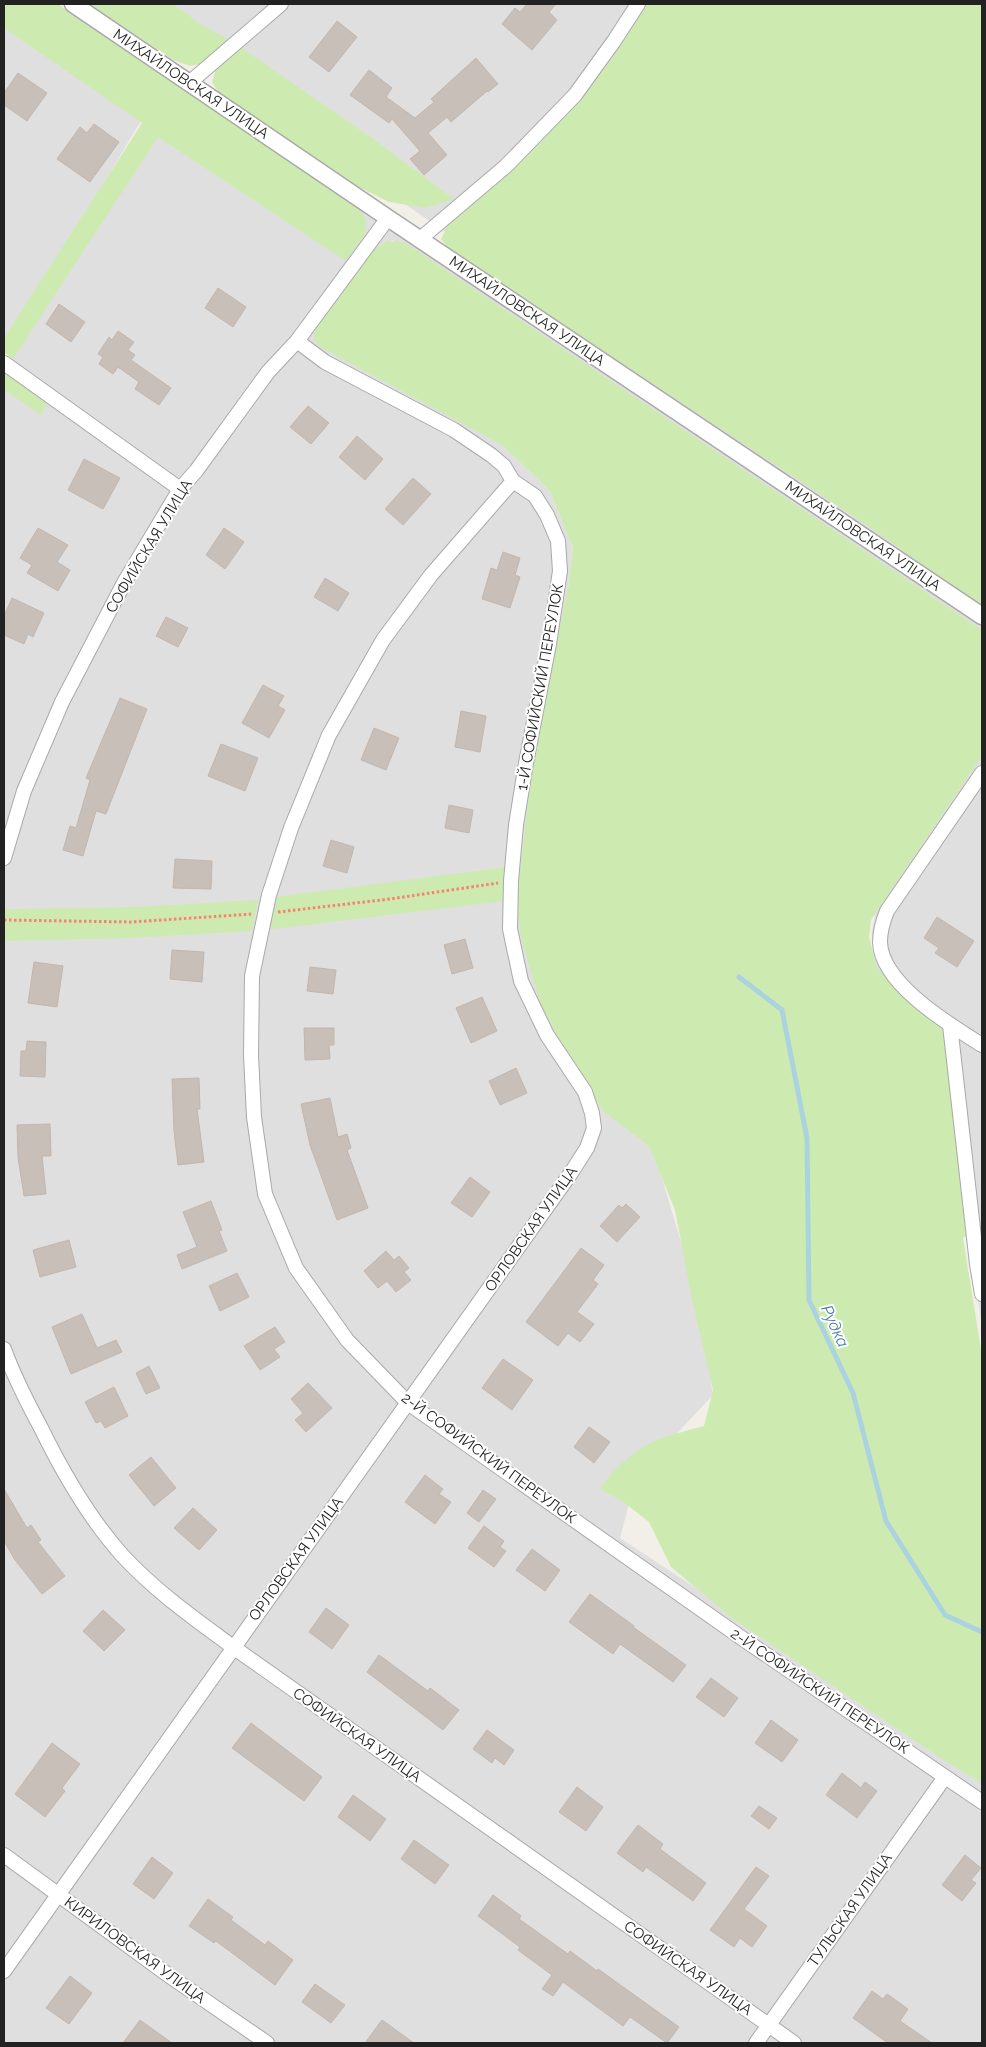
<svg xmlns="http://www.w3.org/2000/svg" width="986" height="2047" font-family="Raleway,sans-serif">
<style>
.residential{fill:#e0dfdf}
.grass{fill:#cdebb0}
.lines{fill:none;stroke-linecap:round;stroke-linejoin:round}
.stream{stroke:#aad3df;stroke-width:5}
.building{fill:#c7bfb8;stroke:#c4b6ab}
.minor-casing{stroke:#a9a9a9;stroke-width:16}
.tertiary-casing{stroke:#a9a9a9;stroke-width:19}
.path{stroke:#fa8072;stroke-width:3;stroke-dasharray:2.5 2.5;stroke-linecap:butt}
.minor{stroke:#fff;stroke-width:14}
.tertiary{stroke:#fff;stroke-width:16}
.labels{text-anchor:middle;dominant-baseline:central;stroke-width:4;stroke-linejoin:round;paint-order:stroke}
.street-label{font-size:15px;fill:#222;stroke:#fff}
.water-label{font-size:16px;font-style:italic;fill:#4a7aab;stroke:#fff}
</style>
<rect width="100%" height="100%" fill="#f2efe9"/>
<path class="residential" d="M4,4l156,85 -70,117 -86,136z
M113,4h575l-230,237 -274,-191z
M177,98l522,303 283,196v35l-302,-194 -288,-198 -76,97 186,108 48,46 23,57 -47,373 126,224 44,147 17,103 -77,82 -16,61 362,238v267h-978v-1671z
M982,741v584l-47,-284 -59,-68 -4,-42 9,-47z"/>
<path class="grass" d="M4,4h54l131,90 168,112 9,14 -1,14 -19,27 -188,-124 -145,222 -9,-7v-18l2,1 136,-212 -138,-95z
M89,4h84l29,21 27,15 -28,24 -11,2 -17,-6z
M647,4h335v602l-110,-77 -424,-281 -7,-9 9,-17 94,-83 64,-75z
M242,48l134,93 78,58 -28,9 -37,-6 -42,-21 -128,-88 -7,-11 5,-16z
M387,241l17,1 578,388v126l-111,164 -2,17 8,31 27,29 36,27 6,19 20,193 -3,2 19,118v427l-43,-26 -207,-139 -61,-51 -22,-45 -27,-21 -22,-12c12,-20 37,-41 59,-50 14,-5 30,-9 45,-13l9,-36 -21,-90 -17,-90 -26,-64 -46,-35 -36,-58 -27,-50 -20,-70 -3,-34 15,-132 36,-179 5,-40 -23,-57 -48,-46 -180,-97 -8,-8 1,-14 60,-77z
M4,370l44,32 -7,13 -37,-25z
M506,867l-1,34 -239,29 9,-33z
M258,900l-6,31 -120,7 -128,3v-32l132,-2z"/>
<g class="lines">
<path class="stream" d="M739,977l43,33 25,128 2,162 44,93 33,128 59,94 37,17"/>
</g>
<path class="building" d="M527,4h29l-7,8 8,8 -25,30 -30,-26 13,-16 5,4z
M337,21l20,16 -28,35 -20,-15z
M476,58l22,26 -10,8 -1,-1 -36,31 -4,-5 -19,16 19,22 -23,20 -14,-16 10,-8 -28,-32 -3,4 -39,-28 19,-25 23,18 -6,9 29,21 19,-16 -3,-3z
M18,73l29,20 -20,28 -23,-16v-12z
M94,124l25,18 -29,40 -33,-23 23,-32 7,6z
M218,288l28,19 -13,20 -28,-19z
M59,304l26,18 -14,20 -25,-18z
M118,331l16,11 -6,8 7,5 -4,5 40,28 -12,17 -24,-16 4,-7 -21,-15 -5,7 -14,-10 4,-7 -5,-3 11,-17 3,3z
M308,406l21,17 -18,21 -21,-17z
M357,436l26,23 -18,21 -26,-23z
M84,459l36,19 -17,31 -35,-19z
M413,478l18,16 -28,31 -18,-16z
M38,528l30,17 -11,17 13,8 -12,21 -31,-18 5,-8 -12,-7z
M224,528l20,14 -19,27 -19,-14z
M503,552l17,6 -5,17 5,2 -10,31 -28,-9 9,-31 6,2z
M325,578l24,15 -11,18 -24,-14z
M12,598l32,15 -11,24 -5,-3 -4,10 -20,-9v-19z
M166,617l22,11 -10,19 -22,-11z
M263,685l21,11 -6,10 7,4 -16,28 -27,-15z
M120,698l27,11 -41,105 -10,-3 -13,45 -20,-6 7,-24 6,2 14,-48 -4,-2z
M461,711l25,5 -6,36 -25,-5z
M374,728l25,10 -13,32 -25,-10z
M221,744l37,14 -13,33 -37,-15z
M449,805l24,5 -4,23 -24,-5z
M331,840l23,7 -7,26 -24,-7z
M175,859l37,2 -1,28 -38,-1z
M937,917l37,24 -17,26 -22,-14 4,-5 -15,-10z
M465,939l8,29 -21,6 -8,-29z
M172,950l32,2 -2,30 -32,-3z
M34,962l29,4 -6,41 -29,-4z
M310,967l26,3 -3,24 -26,-3z
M482,997l15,34 -26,12 -15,-35z
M304,1028h30v17h-5l1,14 -25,1z
M27,1041l19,1 -1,35 -25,-1 1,-25h5z
M516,1068l11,25 -27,12 -11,-24z
M199,1078l1,31h-3l7,53 -26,3 -4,-34 -2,-52z
M330,1098l8,39 9,-3 4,14 -4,2 21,58 -31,12 -27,-75 -9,-41z
M50,1124l1,32h-9l4,38 -22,2 -6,-39 -1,-32z
M470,1177l20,15 -18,25 -21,-14z
M211,1201l11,29 -3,1 8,20 -45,18 -5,-14 20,-8 -14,-35z
M626,1204l14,13 -23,25 -17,-16 19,-21 3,3z
M69,1240l7,27 -36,10 -7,-27z
M581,1248l23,17 -11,15 5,4 -21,28 17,12 -14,18 -12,-9 -10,13 -32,-24z
M386,1251l8,9 5,-4 10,12 -5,4 7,8 -15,12 -9,-11 -9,7 -14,-17z
M237,1273l12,24 -29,14 -11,-25z
M82,1314l15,34 19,-8 6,12 -51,22 -19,-47z
M275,1327l10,15 -11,7 6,8 -20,13 -16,-24z
M503,1359l30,21 -21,30 -30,-22z
M149,1366l11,22 -14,6 -10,-21z
M308,1383l24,25 -26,24 -11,-12 8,-7 -12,-14z
M114,1387l14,29 -23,12 -4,-7 -5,2 -11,-21z
M589,1427l21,15 -16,21 -20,-16z
M151,1457l25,31 -22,18 -25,-31z
M425,1475l18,14 -4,5 12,8 -16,22 -30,-22z
M4,1489l23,39 4,-3 10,15 -3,2 27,34 -23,18 -27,-34 -11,-19z
M483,1490l13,9 -17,23 -12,-9z
M193,1508l24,22 -18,20 -25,-22z
M484,1526l20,15 -4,6 6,4 -12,16 -26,-19z
M532,1549l28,21 -15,21 -29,-21z
M590,1594l44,32 -1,1 53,38 -13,17 -53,-38 -7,10 -44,-32z
M326,1608l23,17 -17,24 -23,-17z
M103,1610l22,20 -21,21 -21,-20z
M379,1655l49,36 2,-3 29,22 -16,20 -76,-58z
M711,1678l27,20 -14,19 -28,-20z
M771,1720l27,20 -16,22 -27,-19z
M251,1723l71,54 -18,24 -72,-53z
M487,1730l27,20 -10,15 -9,-7 -3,5 -19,-14z
M52,1743l28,21 -18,24 3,3 -20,26 -30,-23z
M842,1773l19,15 4,-6 12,9 -20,27 -31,-23z
M577,1787l26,20 -17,24 -27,-19z
M353,1795l33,24 -16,22 -32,-24z
M759,1806l18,12 -8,11 -18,-13z
M638,1825l25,19 -3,5 46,34 -13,18 -47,-34 -3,5 -26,-19z
M414,1840l35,25 -14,19 -34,-25z
M965,1855l16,13 -10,12 5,3 -14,18 -20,-16z
M152,1857l21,16 -19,26 -21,-15z
M756,1867l13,9 -25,33 23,17 -15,21 -12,-9 -6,9 -24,-17z
M493,1895l28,21 -2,3 49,35 2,-3 27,20 1,-2 81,58 -12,16 -37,-26 -7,9 -60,-44 -10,14 -11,-7 10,-14 -34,-25 2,-3 -42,-31z
M208,1899l25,18 -2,3 34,25 3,-4 25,19 -18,25 -59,-44 -2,2 -25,-17z
M70,1976l22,17 -23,31 -23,-16z
M315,1984l30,21 -14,18 -29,-21z
M872,1991l11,8 4,-5 21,15 -8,12 32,22h-44l-35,-25z
M140,2020l32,23h-49z
M382,2020l32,23h-49z"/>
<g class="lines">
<defs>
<path id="minor" d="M189,83l92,-79
M420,239l86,-73 69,-71 39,-54 24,-37
M4,363l176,126
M513,481l-82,94 -48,65 -54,95 -38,93 -22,67 -17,81 -1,79 3,62 11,77 31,74 51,72 61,63 338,238 236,161
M982,773l-95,138c-4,10 -7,20 -7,31 1,42 70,83 102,103
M4,858l20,-67 38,-89 63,-121 55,-92 16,-18 72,-99 29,-31 91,-123
M950,1025l27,239 5,30
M4,1349c10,28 23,53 37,79 22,45 48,90 81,127 33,36 73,64 111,92l561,396
M4,1855l167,122 96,66
M4,1971l567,-798 16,-25 7,-20 -2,-15 -7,-21 -38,-57 -26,-54 -11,-52 1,-48 5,-56 10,-62 23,-119 11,-73 -2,-30 -11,-26 -12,-19 -22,-15 -9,-15 -13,-11 -37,-25 -129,-68 -28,-21
M756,2043l189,-266"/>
<path id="tertiary" d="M73,4l315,214 594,398"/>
</defs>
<use href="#minor" class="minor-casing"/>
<use href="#tertiary" class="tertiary-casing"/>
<path class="path" d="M278,912l112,-13 108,-16
M4,920l128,2 120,-8"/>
<use href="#minor" class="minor"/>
<use href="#tertiary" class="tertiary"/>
</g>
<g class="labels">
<g class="street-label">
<text transform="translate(191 84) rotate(34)">МИХАЙЛОВСКАЯ УЛИЦА</text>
<text transform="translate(527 311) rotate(34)">МИХАЙЛОВСКАЯ УЛИЦА</text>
<text transform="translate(863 536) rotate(34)">МИХАЙЛОВСКАЯ УЛИЦА</text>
<text transform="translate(149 546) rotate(-59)">СОФИЙСКАЯ УЛИЦА</text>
<text transform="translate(540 687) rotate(-80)">1-Й СОФИЙСКИЙ ПЕРЕУЛОК</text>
<text transform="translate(531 1229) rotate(-55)">ОРЛОВСКАЯ УЛИЦА</text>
<text transform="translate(489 1458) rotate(36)">2-Й СОФИЙСКИЙ ПЕРЕУЛОК</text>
<text transform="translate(296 1559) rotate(-54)">ОРЛОВСКАЯ УЛИЦА</text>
<text transform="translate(820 1691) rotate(34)">2-Й СОФИЙСКИЙ ПЕРЕУЛОК</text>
<text transform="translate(357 1735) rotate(35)">СОФИЙСКАЯ УЛИЦА</text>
<text transform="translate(850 1910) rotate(-55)">ТУЛЬСКАЯ УЛИЦА</text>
<text transform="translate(135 1950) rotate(36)">КИРИЛОВСКАЯ УЛИЦА</text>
<text transform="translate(688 1968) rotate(35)">СОФИЙСКАЯ УЛИЦА</text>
</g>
<g class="water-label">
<text transform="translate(835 1326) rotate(65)">Рудка</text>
</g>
</g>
<rect width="986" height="2047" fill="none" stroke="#222222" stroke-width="10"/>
</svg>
